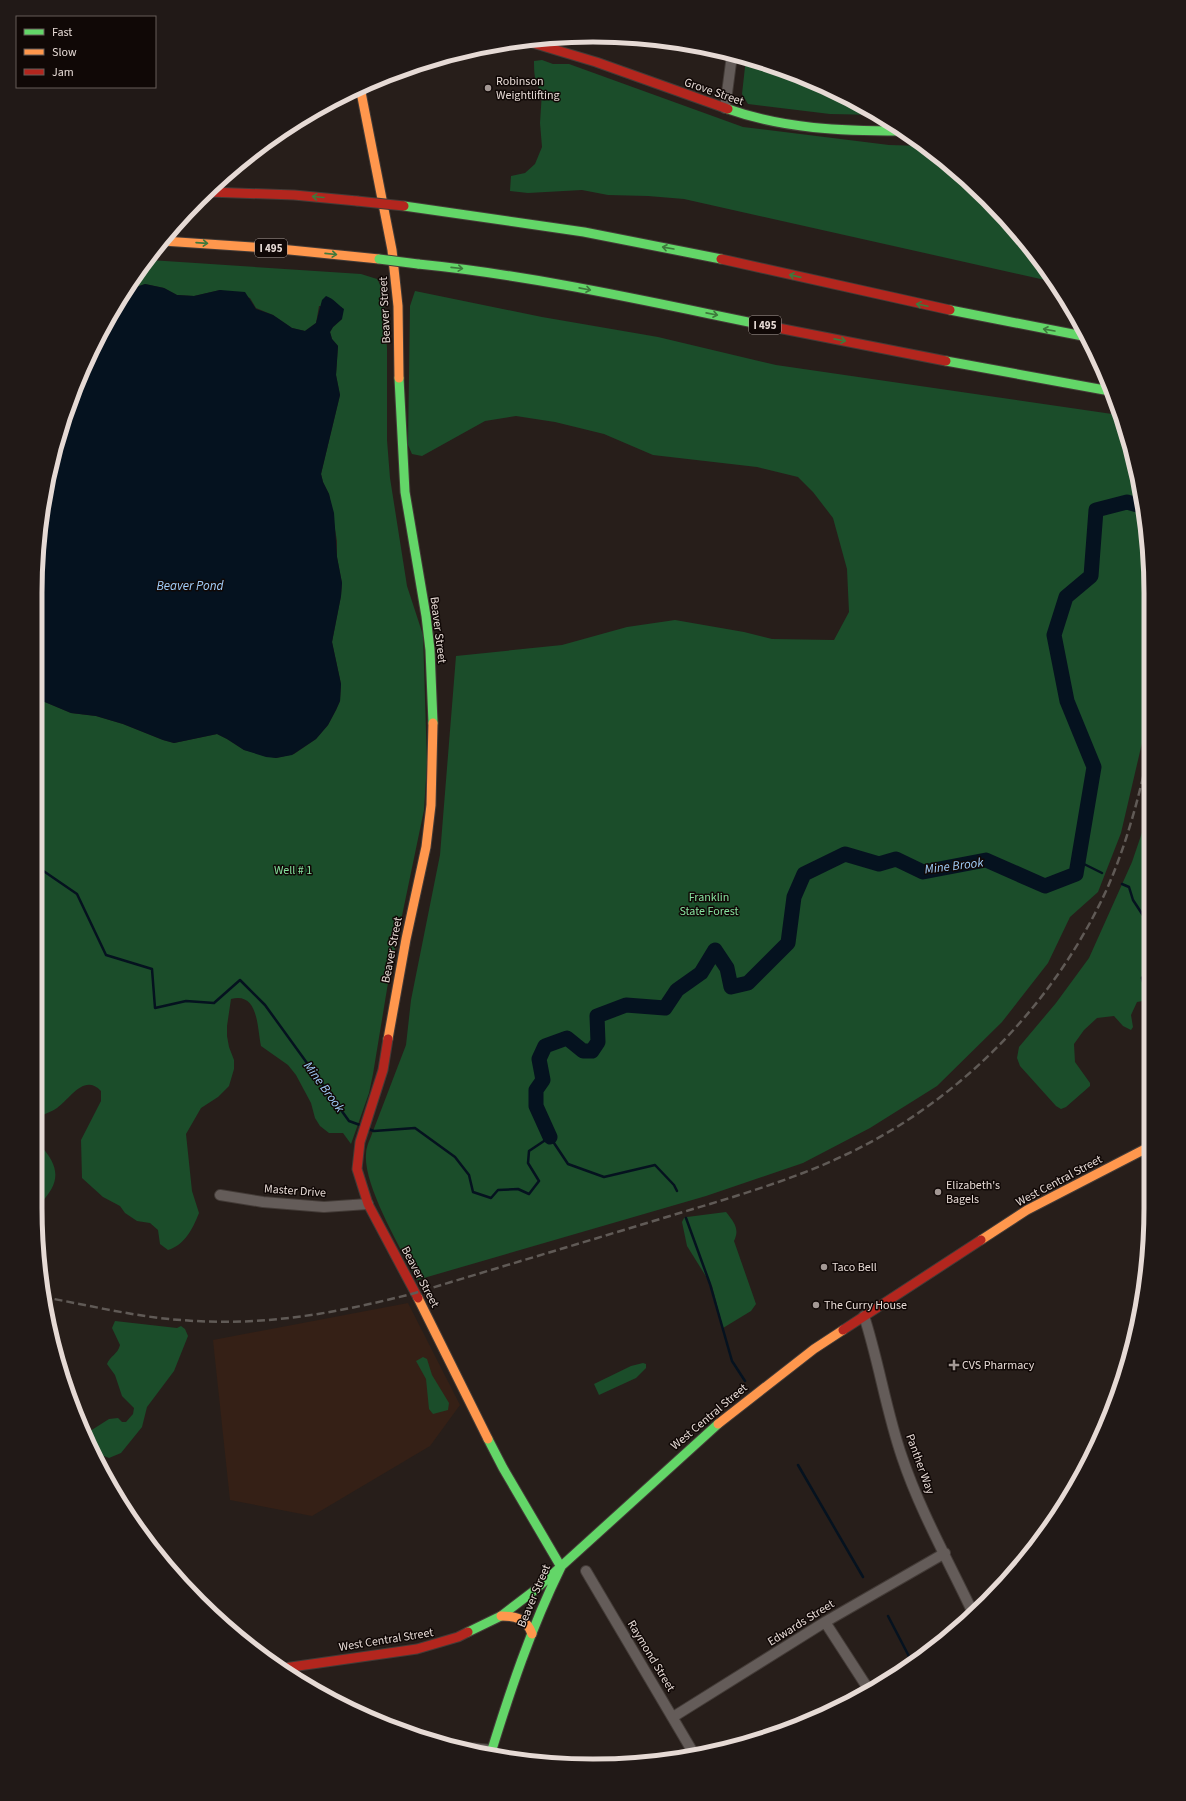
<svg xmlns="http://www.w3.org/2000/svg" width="1186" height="1801" font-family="'Source Sans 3',sans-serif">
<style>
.built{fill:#352016}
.green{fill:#1b4d2a}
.water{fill:#05121f}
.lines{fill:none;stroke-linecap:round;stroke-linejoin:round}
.stream{stroke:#05121f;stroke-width:2.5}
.river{stroke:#05121f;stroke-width:15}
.street-casing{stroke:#433b37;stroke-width:12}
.fast-casing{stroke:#433b37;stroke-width:11}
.slow-casing{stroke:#433b37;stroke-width:11}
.jam-casing{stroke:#433b37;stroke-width:11}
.street{stroke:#645c59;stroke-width:10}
.fast{stroke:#63d668;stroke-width:9}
.slow{stroke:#ff974d;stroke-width:9}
.jam{stroke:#b3261e;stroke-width:9}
.rail{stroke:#605a56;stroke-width:2.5;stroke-dasharray:8 4;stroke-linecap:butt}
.fast-bridge-casing{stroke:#433b37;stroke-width:11;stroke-linecap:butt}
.jam-bridge-casing{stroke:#433b37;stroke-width:11;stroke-linecap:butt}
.fast-bridge{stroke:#63d668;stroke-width:9}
.jam-bridge{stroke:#b3261e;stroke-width:9}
.oneway{stroke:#3e793c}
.poi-dot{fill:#a39894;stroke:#100806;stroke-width:1.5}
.labels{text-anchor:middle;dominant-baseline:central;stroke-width:3;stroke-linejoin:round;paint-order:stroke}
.shield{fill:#100806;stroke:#a69b97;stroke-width:1}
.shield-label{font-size:11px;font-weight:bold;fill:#e6dad5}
.poi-label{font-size:12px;fill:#e6dad5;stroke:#100806;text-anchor:start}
.street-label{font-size:12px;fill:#e6dad5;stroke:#100806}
.park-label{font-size:12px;fill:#87e29f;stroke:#100806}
.water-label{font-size:13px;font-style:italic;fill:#a2cefa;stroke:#100806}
.rim{fill:none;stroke:#e6dad5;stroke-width:5}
</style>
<rect width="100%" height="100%" fill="#271e1a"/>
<path class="built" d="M408,1303l52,102 -30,41 -118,70 -82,-16 -17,-160z"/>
<path class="green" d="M746,58l27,7 99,45 7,5 -49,-1 -82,-10 -6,-10z
M542,60l11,4h16l174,63 146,18 33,1 39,28 75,79 18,29 -370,-83 -36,-3 -40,-1 -26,-5 -54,3 -18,-2 1,-15 14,-3 10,-9 7,-17 -2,-24 2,-31c-8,-7 -8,-21 -8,-31z
M150,260l211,14 16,5 6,10 4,59v92l3,38 17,108 16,49 4,128 -3,47 -36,173 -15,91 -4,19 -18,51 -8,-11h-14l-9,-7 -5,-8 -4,-15 -15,-28 -8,-10 -27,-19c-4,-18 -2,-54 -30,-47l-4,27v10l2,11 5,13v9l-5,17 -11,11 -17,11 -15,26 6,57 7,22c-6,15 -14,32 -31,37l-8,-6 -2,-14 -8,-7 -13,-2 -12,-8 -5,-7 -17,-9 -21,-19 -1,-38 20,-39v-10c-17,-18 -31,8 -44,17 -5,4 -12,5 -17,9v-417l31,13 25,3 27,8 40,16 11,3 43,-9 10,5 17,11 32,8 18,-4 22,-15 12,-14 8,-15 4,-9 1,-17 -9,-42 9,-46 1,-13 -5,-26v-16l-8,-47 -6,-12 -2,-8 19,-79 -4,-20 2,-29 -6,-7 -2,-7 3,-5 9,-8v-12l-23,-1 -3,17 -11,8 -13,-3 -19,-13 -17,-7 -6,-10 -30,-8 -26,6 -17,-1 -13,-7 -19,-4 -14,5z
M415,291l127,26 116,20 118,28 343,50 13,34 18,108 -1,129 -3,15 -4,42 -21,90 -23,59 -28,25 -22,46 -46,59 -65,64 -67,42 -67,35 -97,33 -289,84c-15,-29 -54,-95 -51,-126 0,-5 2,-11 4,-15l36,-94 5,-45 29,-145 16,-199 106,-11 65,-18 48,-7 69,12 28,7 62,1 15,-28 -2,-43 -14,-51 -20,-26 -15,-15 -41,-10 -104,-12 -49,-21 -49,-12 -39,-6 -31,5 -63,35 -10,-2 -4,-9 2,-139z
M1149,812l-1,188 -11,2 -6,13 2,12 -2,3 -8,-4 -9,-10 -17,2 -13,12 -10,14 1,18 15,21v3l-24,21 -5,2 -5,-3 -36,-40 -3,-8 2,-11 37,-44 33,-45 43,-96z
M40,1145c20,22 21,37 0,59z
M726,1212c8,10 14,17 8,29l22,63 -5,7 -28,17 -11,-42 -25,-40 -5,-24 2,-4 3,-1z
M115,1321l62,7 4,-2 4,3 3,7 -14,35 -27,36 -5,20 -21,26 -12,5 -10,-4 -3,-11 -5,-2 -4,-8 22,-14 9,-1 4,4h4l7,-8 1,-6 -12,-12 -7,-21 -8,-11c3,-8 11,-10 13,-19l-8,-17z
M423,1357l4,2 5,16 17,28 -1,7 -15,4 -4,-5 -3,-30 -10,-18z
M643,1363l3,1v4l-10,10 -37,17 -5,-11 37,-18z"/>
<path class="water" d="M145,284l19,4 13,7 17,1 26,-6 25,2 11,17 17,6 19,13 13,3 11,-8 6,-23 4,-4c8,3 11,8 18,13l-2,10 -9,8 -3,5 2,7 6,7 -2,29 4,20 -19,79 2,8 6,12 5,19 3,44 5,26 -1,13 -9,46 9,42 -1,17 -4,9 -8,15 -12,14 -24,16 -16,3 -10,-1 -22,-7 -17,-11 -10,-5 -43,9 -11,-3 -40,-16 -27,-8 -25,-3 -31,-13v-180l14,-72 38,-102 39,-57z"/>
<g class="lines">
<path class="stream" d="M1078,861l24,12
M40,873l2,-3 35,24 29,61 46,14 3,39 31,-7 28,2 26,-23 25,25 84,116 11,4
M1122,884l7,3 4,13 15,23
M1148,987l-5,-5 -1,-4 6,-9
M368,1129l6,2 41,-3 40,29 14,18 4,17 18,6 7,-8 20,-1 11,5 10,-13 -11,-18 1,-12 21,-14 18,27 36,13 51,-12 19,20 3,6
M686,1218l24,66 22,77 13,20
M798,1465l65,112
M888,1616l25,48"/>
<path class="river" d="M550,1137l-14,-31v-16l7,-10 -4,-21 6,-13 22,-8 16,13h9l6,-9 -1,-26 29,-11 39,3 12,-18 24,-17 14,-23 12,18 4,19 17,-4 40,-40 6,-46 10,-23 41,-20 34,10 17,-5 27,13 63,-12 59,26 31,-12 18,-107 -27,-66 -13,-66 12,-38 25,-21 5,-66 31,-8 14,4"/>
<defs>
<path id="street" d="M725,108l7,-53
M220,1195l43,7 61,5 44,-3
M864,1316c15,46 22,95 38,141 18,54 47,105 71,156
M586,1571l108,183
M825,1622l44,68
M673,1717l152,-95 120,-69
M458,1747l34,3"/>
<path id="fast" d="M728,109c56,20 114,22 173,22
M404,206l180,26 137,27
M418,264c121,12 241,40 360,64
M950,310l138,27
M946,361l164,30
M399,378l6,114 21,124 4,34 3,73
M488,1439l15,29 58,99c-30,61 -51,124 -71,189
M468,1632l33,-16 34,-26 183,-166"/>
<path id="slow" d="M360,87l32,163 6,56 1,72
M163,241l117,8 99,10
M388,1039l18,-100 20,-92 5,-42 2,-82
M981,1240l46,-30 120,-62
M418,1298l70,141
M718,1424l96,-75 29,-19
M501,1616c15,0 26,3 31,18"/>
<path id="jam" d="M526,41l70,21 132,47
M209,192l85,3 63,6
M721,259l229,51
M778,328l168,33
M388,1039l-5,31 -23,72 -3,27 11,35 50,94
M843,1330l138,-90
M284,1668l133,-19 41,-12 10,-5"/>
</defs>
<use href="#street" class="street-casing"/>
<use href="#fast" class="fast-casing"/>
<use href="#slow" class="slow-casing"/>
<use href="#jam" class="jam-casing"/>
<use href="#street" class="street"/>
<use href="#fast" class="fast"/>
<use href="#slow" class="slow"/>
<use href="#jam" class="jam"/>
<path class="rail" d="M43,1297c45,8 93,20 138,23 81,7 157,-7 234,-27 82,-25 163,-49 245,-74 62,-19 126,-36 185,-64 115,-54 208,-150 261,-264 20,-45 33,-93 43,-141"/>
<defs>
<path id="fast-bridge" d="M379,259l39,5"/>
<path id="jam-bridge" d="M357,201l47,5"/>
</defs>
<use href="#fast-bridge" class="fast-bridge-casing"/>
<use href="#jam-bridge" class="jam-bridge-casing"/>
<use href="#fast-bridge" class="fast-bridge"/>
<use href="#jam-bridge" class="jam-bridge"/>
</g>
<defs><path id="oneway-shaft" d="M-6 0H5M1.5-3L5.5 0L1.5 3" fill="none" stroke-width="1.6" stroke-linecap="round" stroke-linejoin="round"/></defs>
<g class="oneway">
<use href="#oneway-shaft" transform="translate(318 197) rotate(-175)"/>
<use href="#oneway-shaft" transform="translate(202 243) rotate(4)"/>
<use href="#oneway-shaft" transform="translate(668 248) rotate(-170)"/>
<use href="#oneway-shaft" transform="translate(331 254) rotate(6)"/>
<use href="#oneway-shaft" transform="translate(457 268) rotate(6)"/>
<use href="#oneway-shaft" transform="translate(795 276) rotate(-167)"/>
<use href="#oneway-shaft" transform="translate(585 289) rotate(11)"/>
<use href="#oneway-shaft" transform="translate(922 305) rotate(-168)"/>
<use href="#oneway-shaft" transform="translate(712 314) rotate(11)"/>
<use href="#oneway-shaft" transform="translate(1049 330) rotate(-170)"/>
<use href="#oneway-shaft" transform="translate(840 340) rotate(11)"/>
</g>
<g class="poi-dot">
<circle cx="488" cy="88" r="4"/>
<circle cx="938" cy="1192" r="4"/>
<circle cx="824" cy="1267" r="4"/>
<circle cx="816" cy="1305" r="4"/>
<path d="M952 1359h4v4h4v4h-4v4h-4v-4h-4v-4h4z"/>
</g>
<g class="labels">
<g class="shield">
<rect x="255" y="239" width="32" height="18" rx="3"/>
<rect x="749" y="316" width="32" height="18" rx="3"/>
</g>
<g class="shield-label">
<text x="271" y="248">I 495</text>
<text x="765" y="325">I 495</text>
</g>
<g class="poi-label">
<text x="496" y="81">Robinson<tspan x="496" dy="14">Weightlifting</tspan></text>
<text x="946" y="1185">Elizabeth's<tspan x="946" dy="14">Bagels</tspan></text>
<text x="832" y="1267">Taco Bell</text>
<text x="824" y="1305">The Curry House</text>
<text x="962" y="1365">CVS Pharmacy</text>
</g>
<g class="street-label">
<text transform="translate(714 92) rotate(19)">Grove Street</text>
<text transform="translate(385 310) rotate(-93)">Beaver Street</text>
<text transform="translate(438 630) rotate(83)">Beaver Street</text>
<text transform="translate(392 950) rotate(-79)">Beaver Street</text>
<text transform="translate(1059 1181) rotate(-28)">West Central Street</text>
<text transform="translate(295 1191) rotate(4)">Master Drive</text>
<text transform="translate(420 1277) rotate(62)">Beaver Street</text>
<text transform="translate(709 1417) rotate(-40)">West Central Street</text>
<text transform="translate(920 1464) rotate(70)">Panther Way</text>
<text transform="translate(534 1596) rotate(-67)">Beaver Street</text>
<text transform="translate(801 1623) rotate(-32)">Edwards Street</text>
<text transform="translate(386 1640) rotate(-9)">West Central Street</text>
<text transform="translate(651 1656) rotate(59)">Raymond Street</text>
</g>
<g class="park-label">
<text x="293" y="870">Well # 1</text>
<text x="709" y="897">Franklin<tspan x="709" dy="14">State Forest</tspan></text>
</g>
<g class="water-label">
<text x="190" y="586">Beaver Pond</text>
<text transform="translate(954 866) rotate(-7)">Mine Brook</text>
<text transform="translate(324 1087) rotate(54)">Mine Brook</text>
</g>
</g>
<path d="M0 0H1186V1801H0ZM593 42H593A551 551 0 0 1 1144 593V1208A551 551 0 0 1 593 1759H593A551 551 0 0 1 42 1208V593A551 551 0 0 1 593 42Z" fill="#211917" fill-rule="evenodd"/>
<path class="rim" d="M593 42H593A551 551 0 0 1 1144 593V1208A551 551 0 0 1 593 1759H593A551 551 0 0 1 42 1208V593A551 551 0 0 1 593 42Z"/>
<rect x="16" y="16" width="140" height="72" fill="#100806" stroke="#665c59"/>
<rect x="24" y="29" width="20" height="6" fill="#63d668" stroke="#665c59"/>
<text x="52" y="36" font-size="12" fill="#e6dad5">Fast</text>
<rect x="24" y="49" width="20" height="6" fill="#ff974d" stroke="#665c59"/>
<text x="52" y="56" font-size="12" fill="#e6dad5">Slow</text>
<rect x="24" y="69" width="20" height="6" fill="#b3261e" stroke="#665c59"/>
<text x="52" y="76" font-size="12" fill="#e6dad5">Jam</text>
</svg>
